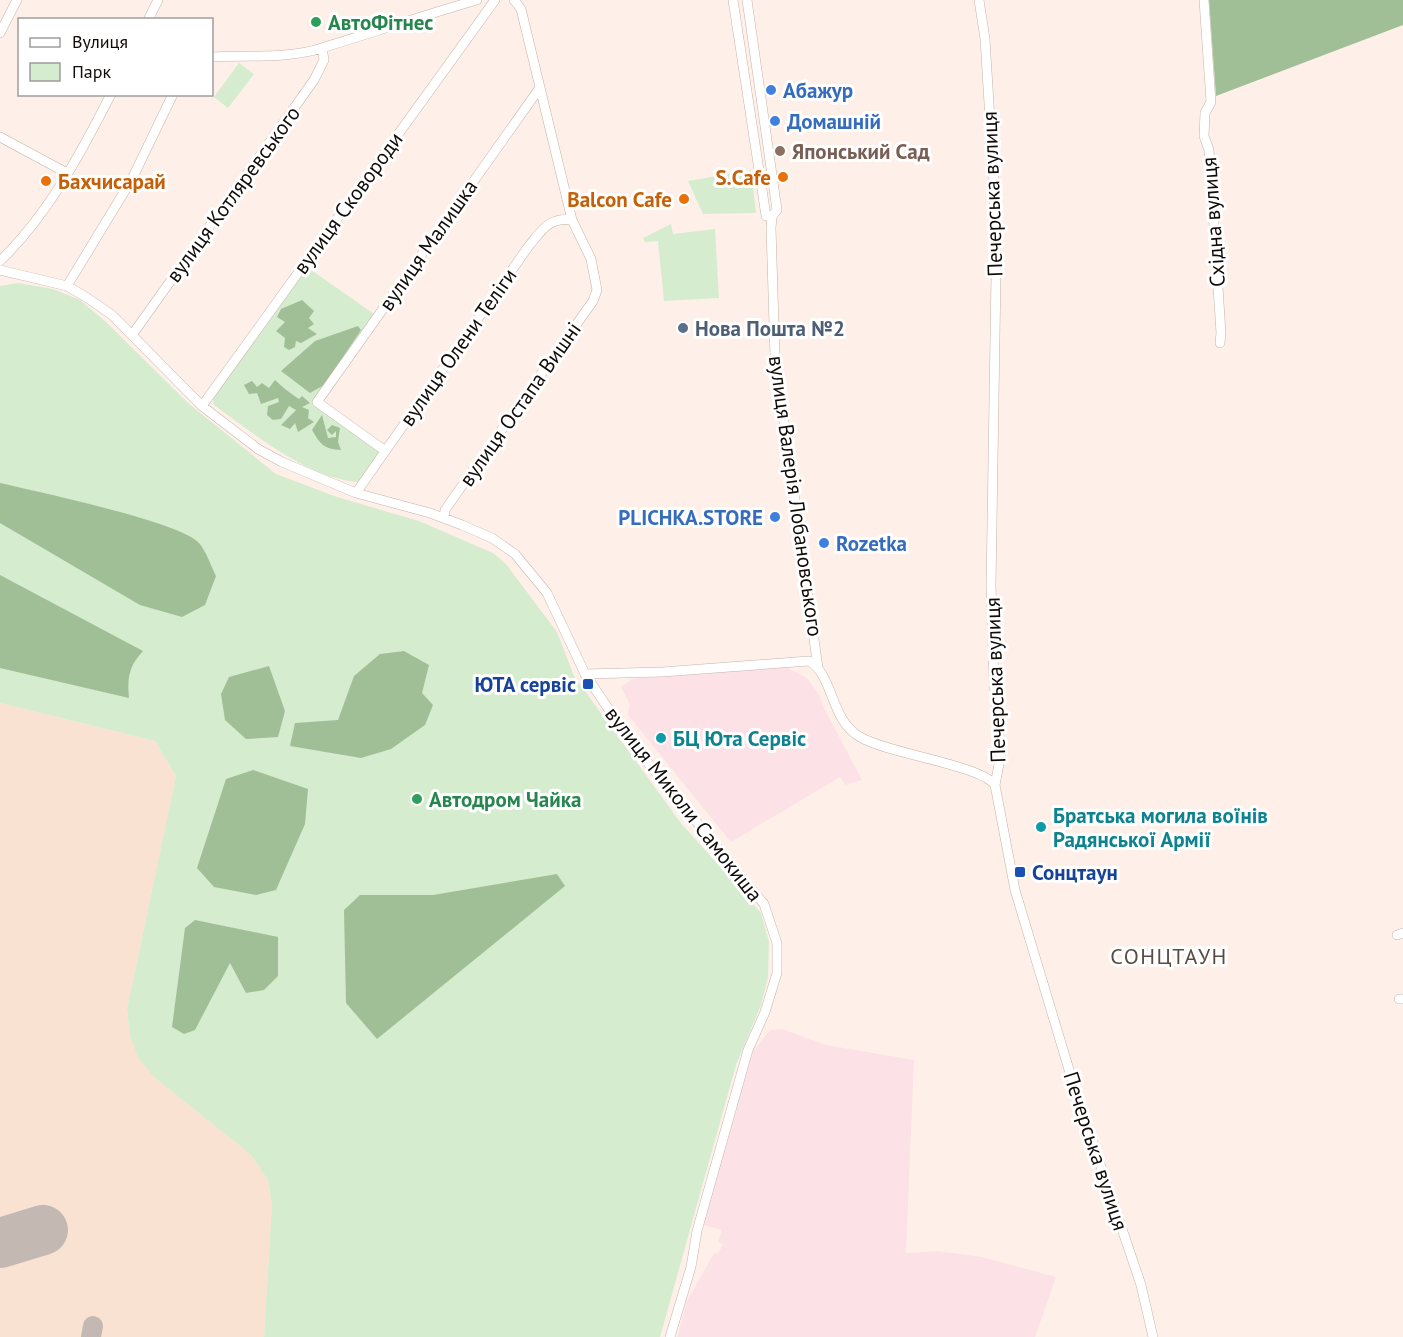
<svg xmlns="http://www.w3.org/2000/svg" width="1403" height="1337" font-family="'PT Sans',sans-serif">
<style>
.industrial{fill:#fce1e7}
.built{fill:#fae2d3}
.green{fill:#d5eccf}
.forest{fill:#a0bf97}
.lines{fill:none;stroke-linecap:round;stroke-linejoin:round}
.taxiway{stroke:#c4b8b2;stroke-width:20}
.runway{stroke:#c4b8b2;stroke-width:50}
.minor-casing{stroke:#c4b4aa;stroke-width:10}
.minor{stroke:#fff;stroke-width:9}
.leisure-dot{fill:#2e9e5b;stroke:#fff;stroke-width:2}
.shop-dot{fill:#3f7fe0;stroke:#fff;stroke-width:2}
.education-dot{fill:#8d6e63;stroke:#fff;stroke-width:2}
.food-dot{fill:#e8710a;stroke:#fff;stroke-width:2}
.service-dot{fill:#5c6f8a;stroke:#fff;stroke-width:2}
.transit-dot{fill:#1a4fb4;stroke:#fff;stroke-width:2}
.culture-dot{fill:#0f9aa8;stroke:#fff;stroke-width:2}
.labels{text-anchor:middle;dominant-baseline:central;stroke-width:6;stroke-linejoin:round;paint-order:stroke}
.leisure-label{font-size:21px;font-weight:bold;fill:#27864d;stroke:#fff;text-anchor:start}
.shop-label{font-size:21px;font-weight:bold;fill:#366cbe;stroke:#fff;text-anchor:start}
.education-label{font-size:21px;font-weight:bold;fill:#785e54;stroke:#fff;text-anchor:start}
.food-label{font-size:21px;font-weight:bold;fill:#c56008;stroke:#fff;text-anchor:end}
.street-label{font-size:21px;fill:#100b08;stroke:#fff}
.service-label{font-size:21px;font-weight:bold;fill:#4e5e75;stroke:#fff;text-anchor:start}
.transit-label{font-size:21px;font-weight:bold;fill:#164399;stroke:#fff;text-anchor:end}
.culture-label{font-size:21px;font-weight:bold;fill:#0d838f;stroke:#fff;text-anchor:start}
.neighbourhood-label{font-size:22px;letter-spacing:1.5px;fill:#594b43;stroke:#fff}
</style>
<rect width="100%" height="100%" fill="#fef0e8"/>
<path class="industrial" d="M783,666l24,12 11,15 7,17 37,70 -17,5 -5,-8 -109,65 -103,-127 2,-10 -9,-18 11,-8z
M782,1029l44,16 88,15 -8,193 32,-2 44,6 74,20 -21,60h-358l10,-36 27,-48 4,1 5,-10 -5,-2 4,-12 -19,-5 50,-174 17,-21z"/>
<path class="built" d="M0,703l155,38 21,35 -49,233 3,27 24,41 96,77 18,26 4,24 -8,133h-264z"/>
<path class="green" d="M239,63l15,11 -26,34 -14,-11z
M751,170l5,43 -53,1 -15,-33z
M671,224l2,10 42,-5 4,69 -55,3 -6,-60 -13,1 -2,-4z
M307,267l67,47 -60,89 64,46 1,6 -21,27c-50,-4 -104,-48 -144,-77l-1,-7z
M18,283l35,6 27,11 26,22 82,81 88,71 61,23 82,24 74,32 13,11 51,68 17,44 106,146 81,91 8,29 -1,35 -7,28 -25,60 -76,272h-396l8,-133 -4,-24 -18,-26 -96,-77 -15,-18 -9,-23 -3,-27 49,-233 -21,-35 -155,-38v-417z"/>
<path class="forest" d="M1209,0h194v25l-187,71z
M302,300l12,11 -5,7 5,6 -6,4 9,6 -16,9 -5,-2 -1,6 -6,3 -5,-3 1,-9 -9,-7 9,-9 -8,-5 4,-8z
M358,326l3,4 -37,55 -14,8 -29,-22 34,-30z
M275,380c7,7 15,13 24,19l3,-3 8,7 -8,4 7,3 -1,8 6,4 -16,10 -3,-9 -5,6 -9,-4 15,-15 -7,-4 -8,13 -8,1 -6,-5 1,-9 11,-4 -1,-4 -17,6 -4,-11 -8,1 -5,-9 8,-4 5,6 5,-4 7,5z
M322,415l6,23 8,-1v-6l-4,4 -5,-5 5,-5 8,3 -2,14 3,8c-17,-1 -21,-6 -29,-20z
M0,483c34,8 181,39 199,60 7,8 12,23 17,33l-11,29 -23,12 -42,-12 -140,-82z
M0,575l143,76c-14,15 -16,27 -14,47l-129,-30z
M404,651l25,14 -7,28 11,12 -8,20 -34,24 -30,9 -71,-12 5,-23 43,-3 16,-44 26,-22z
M269,666l16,45 -7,26 -32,2 -21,-19 -4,-26 8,-17z
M253,770l55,19 -3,35 -29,66 -20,5 -42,-8 -17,-19 29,-89z
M557,874l8,12 -188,153 -31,-36 -2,-93 16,-15h73z
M195,920l83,17v39l-14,14 -18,3 -16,-30 -35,67 -11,4 -12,-7 13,-99z"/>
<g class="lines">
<path class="taxiway" d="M91,1337l2,-11"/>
<path class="runway" d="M0,1243l43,-13"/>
<defs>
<path id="minor" d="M733,0l33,216h6
M747,0l30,210 -5,6 -1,12 4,129 43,311
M979,0l6,39 9,145 2,91 -5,310 3,97 7,72 -6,31 20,105 61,203 65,192 12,52
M1204,0l7,102 -6,11 -1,23 5,14 12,183 -1,10
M148,20l10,-20
M0,33l17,-33
M212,57c35,-2 76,2 110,-9 52,-16 103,-33 155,-48
M0,137l67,36
M0,261c48,-46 81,-108 111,-167
M0,270l67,16 19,11 26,18 90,91 56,43 24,13 74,31 74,20 32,12 30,13 23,16 32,39 38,81 45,67 134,163 13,39v30l-12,39 -17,38 -51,181 -6,36 -21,70
M67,286l65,-107 41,-85
M132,335l182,-255 10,-20 -2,-12
M202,406l293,-406
M384,450l-67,-48 222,-313
M356,493l172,-246c14,-17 21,-30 44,-27
M444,518l1,-8 14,-20 134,-189 4,-11 -6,-31 -19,-39 -51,-211 -7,-9
M585,674l77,-2 147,-11c26,15 20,60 53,77 29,16 117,27 133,47
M1397,935l6,-2
M1399,999h4"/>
</defs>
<use href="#minor" class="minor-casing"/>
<use href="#minor" class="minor"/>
</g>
<g class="leisure-dot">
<circle cx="316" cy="22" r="6"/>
<circle cx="417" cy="799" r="6"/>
</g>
<g class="shop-dot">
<circle cx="771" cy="90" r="6"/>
<circle cx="775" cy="121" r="6"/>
<circle cx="775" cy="517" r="6"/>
<circle cx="824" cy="543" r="6"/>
</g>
<circle class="education-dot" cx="780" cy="151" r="6"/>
<g class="food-dot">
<circle cx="783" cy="177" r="6"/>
<circle cx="46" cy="181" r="6"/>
<circle cx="684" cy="199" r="6"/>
</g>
<circle class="service-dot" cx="683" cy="328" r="6"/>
<g class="transit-dot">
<rect x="582" y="678" width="12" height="12" rx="3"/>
<rect x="1014" y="866" width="12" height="12" rx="3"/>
</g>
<g class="culture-dot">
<circle cx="661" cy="738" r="6"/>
<circle cx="1041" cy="827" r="6"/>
</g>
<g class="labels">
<g class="leisure-label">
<text x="328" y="22">АвтоФітнес</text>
<text x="429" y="799">Автодром Чайка</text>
</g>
<g class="shop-label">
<text x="783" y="90">Абажур</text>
<text x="787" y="121">Домашній</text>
<text x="763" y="517" text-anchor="end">PLICHKA.STORE</text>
<text x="836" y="543">Rozetka</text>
</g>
<g class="education-label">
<text x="792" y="151">Японський Сад</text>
</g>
<g class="food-label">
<text x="771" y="177">S.Cafe</text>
<text x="58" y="181" text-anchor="start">Бахчисарай</text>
<text x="672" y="199">Balcon Cafe</text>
</g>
<g class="street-label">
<text transform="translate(233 194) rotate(-54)">вулиця Котляревського</text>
<text transform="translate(992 194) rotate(-92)">Печерська вулиця</text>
<text transform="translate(348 203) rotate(-54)">вулиця Сковороди</text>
<text transform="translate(1213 222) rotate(-94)">Східна вулиця</text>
<text transform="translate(428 245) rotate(-55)">вулиця Малишка</text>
<text transform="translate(458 347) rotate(-55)">вулиця Олени Теліги</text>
<text transform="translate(520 404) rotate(-55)">вулиця Остапа Вишні</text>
<text transform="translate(796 496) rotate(82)">вулиця Валерія Лобановського</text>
<text transform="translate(995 680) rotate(-92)">Печерська вулиця</text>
<text transform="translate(684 804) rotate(52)">вулиця Миколи Самокиша</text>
<text transform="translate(1096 1151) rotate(72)">Печерська вулиця</text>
</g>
<g class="service-label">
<text x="695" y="328">Нова Пошта №2</text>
</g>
<g class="transit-label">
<text x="576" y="684">ЮТА сервіс</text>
<text x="1032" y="872" text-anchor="start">Сонцтаун</text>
</g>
<g class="culture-label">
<text x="673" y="738">БЦ Юта Сервіс</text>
<text x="1053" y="815">Братська могила воїнів<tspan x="1053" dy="24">Радянської Армії</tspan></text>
</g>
<g class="neighbourhood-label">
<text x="1169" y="956">СОНЦТАУН</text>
</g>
</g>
<rect x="18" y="18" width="195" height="78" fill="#ffffff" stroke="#9f9d9c" stroke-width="1.5"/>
<rect x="30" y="38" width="30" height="9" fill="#ffffff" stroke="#9f9d9c" stroke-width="1.5"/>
<text x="72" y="48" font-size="18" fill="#100b08">Вулиця</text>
<rect x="30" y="63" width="30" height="18" fill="#d5eccf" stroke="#9f9d9c" stroke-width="1.5"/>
<text x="72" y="78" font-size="18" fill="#100b08">Парк</text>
</svg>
